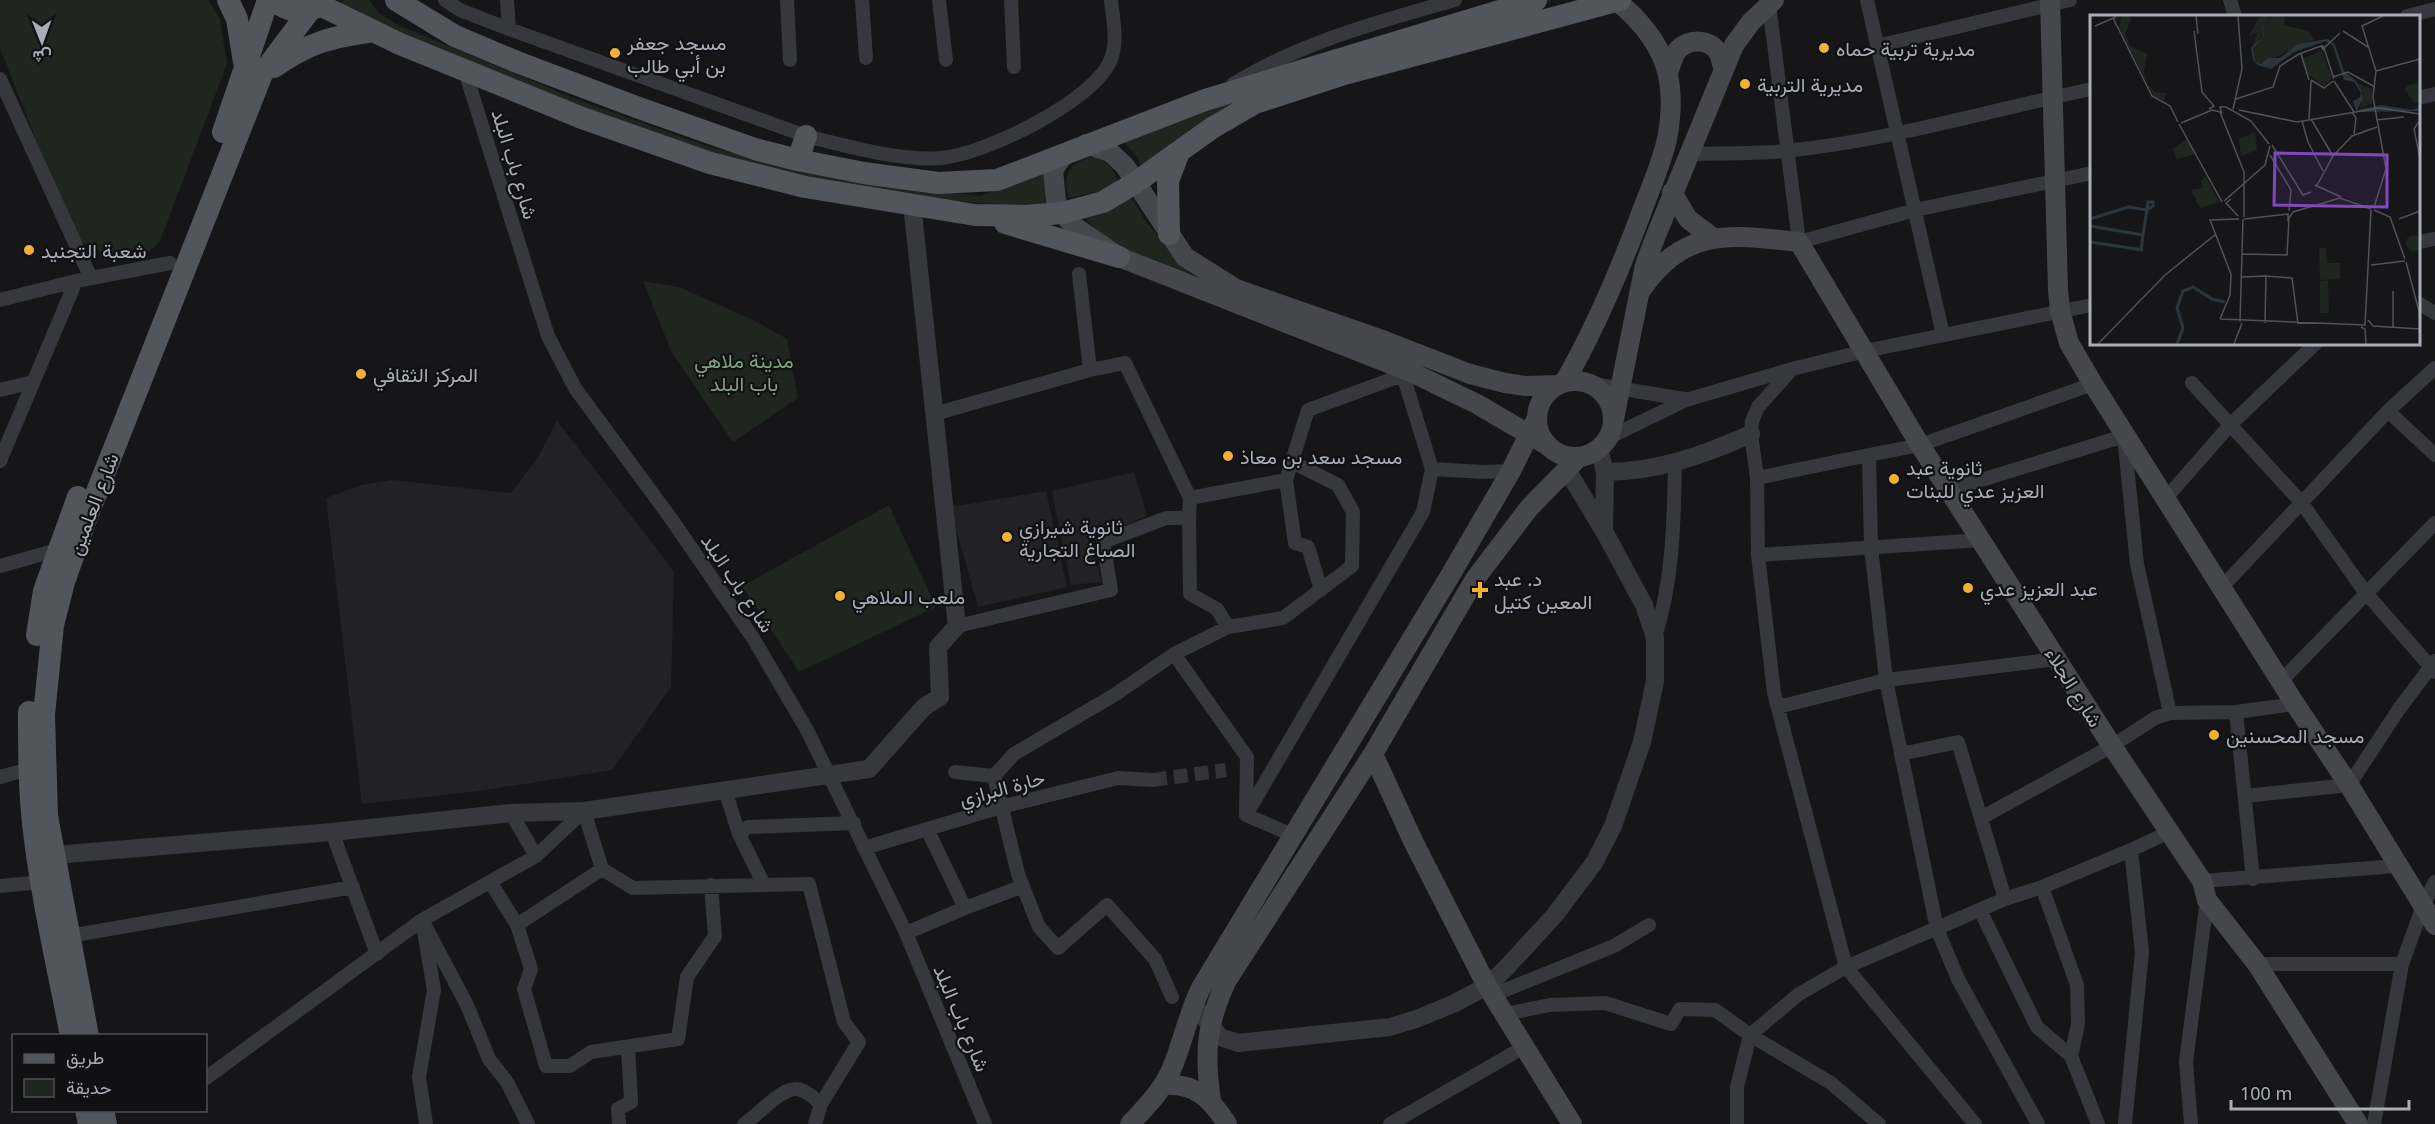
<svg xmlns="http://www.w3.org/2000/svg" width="2435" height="1124" font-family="'Noto Sans',Vazirmatn,sans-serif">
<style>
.built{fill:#222225}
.green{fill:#1e261f}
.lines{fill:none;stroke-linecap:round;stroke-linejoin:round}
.minor-tunnel{stroke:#333438;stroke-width:14;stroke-dasharray:14 7;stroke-linecap:butt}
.minor{stroke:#37383d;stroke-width:14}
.tertiary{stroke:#37383d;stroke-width:18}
.secondary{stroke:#45474d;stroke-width:20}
.primary{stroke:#53555c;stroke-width:22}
.poi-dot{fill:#f2b134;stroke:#111113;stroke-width:2}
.labels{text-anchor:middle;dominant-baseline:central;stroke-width:4.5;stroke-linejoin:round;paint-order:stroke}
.poi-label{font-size:20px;fill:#a8adb8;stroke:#111113;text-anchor:start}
.street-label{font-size:20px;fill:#a8adb8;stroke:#111113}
.park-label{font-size:20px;fill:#7fa381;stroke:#111113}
.inset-river{fill:none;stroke:#2c353c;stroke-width:3}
.inset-road{fill:none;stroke:#505258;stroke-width:1.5}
.view{fill:#8446be;fill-opacity:0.15;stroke:#8446be;stroke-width:3}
.inset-edge{fill:none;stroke:#a8adb8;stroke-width:3}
</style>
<rect width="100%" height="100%" fill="#161618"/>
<path class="built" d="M557,421l117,150 -3,116 -59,83 -133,21 -117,13 -36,-306 35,-13 31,-5 119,13 27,-36z
M1134,472l13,44 -58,24 13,42 -31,3 -19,-94z
M1046,491l21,96 -89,20 -28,-100z"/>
<path class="green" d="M0,0h208l12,19 7,45 -67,177 -10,10 -45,3 -16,-7 -16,-13 -73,-186z
M343,0h26l10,13 19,12 180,75 132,47 61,15 144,26 65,8 66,-24 -1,36c-104,-7 -215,-19 -315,-49 -32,-9 -63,-22 -94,-33 -100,-36 -199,-77 -296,-119z
M1532,0h21l-245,75 -65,25 -101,67 -5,-10 -15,-17 121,-47z
M1093,156c14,6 20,11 25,26l-18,9 -31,7c-8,-25 1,-34 24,-42z
M1131,198l16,25 45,53 -65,-24 -24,-15 -21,-22z
M643,281l36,6 76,34 32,18 11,59 -65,44 -61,-89z
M889,505l47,102 -137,65 -57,-86z"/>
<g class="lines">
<path class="minor-tunnel" d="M1153,780l73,-10"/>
<path class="minor" d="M445,0l15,10 49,19 297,107c41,10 93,25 135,22 43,-3 155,-58 170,-99 7,-19 2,-39 0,-59
M507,0l2,29
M787,0l3,60
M862,0l4,58
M939,0l7,60
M1011,0l3,67
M1867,0l76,335
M2230,0l5,16
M1769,4l30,238 116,-32 177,-37
M2407,16l28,-7
M1877,46l193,-46
M464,68l75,240 9,28 27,52 97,132 81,118 54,92 99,203 79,191
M0,79l91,199
M1233,84c69,-42 145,-62 222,-84
M2418,98l17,-4
M1689,154c32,-1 64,0 96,-3 103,-10 205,-41 307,-62
M2418,242l17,-3
M0,300l76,-19 94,-18
M2418,303l17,10
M1792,369l-34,38 -6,14 -1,13 6,44 1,77 16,138 72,274 129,157
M1090,370l35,-7 65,135
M1403,375l29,94 51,3 28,-1
M2192,383l109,119 64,90 70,80
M1593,384l91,15
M0,390l33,-8
M2388,411l47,44
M934,414l156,-44 -11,-96
M1610,437l76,-37 106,-31 73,-18 227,-46
M0,461l76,-180
M1757,478l112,-23
M1949,490l175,-54 13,128 33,149
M2166,498l65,-74 84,-80
M1189,518l1,76 27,15 11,18
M1758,555l223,-15
M0,566l57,-16
M2222,587l166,-176 47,-43
M1321,590l-13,-43 -13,-4 -9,-63 22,-70 103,-38
M957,626l154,-36 -8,-48 63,-24h23l1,-20 96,-18
M1655,638c18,-58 19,-116 20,-176
M1174,654l73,103 -1,57
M2281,681l154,-158
M1778,707l108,-27 170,-21
M2236,712l17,167
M1901,754l57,-12 47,157
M955,772l39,4
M994,776l20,-22 102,-60 58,-40 54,-27 55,-9 69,-52 1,-54 -15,-27 -46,-23
M994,776l24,98 21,53 19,21 49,-43 48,54 17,38
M0,777l29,-8
M725,790l14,44 9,-7 106,-4
M2245,796l104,-11 50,-76 36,-48
M511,813l25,43
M1981,818l131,-72 43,-28 15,-5 66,-1 59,-8
M332,832l45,122
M739,834l25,51
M1295,836l-49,-21 177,-303 9,-43
M864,848l137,-41 117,-29 35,2
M602,869l-85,56 14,44 -7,20 22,77h24l21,-14 87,-13 9,-62 28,-41 -4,-51
M2202,881l195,-15
M491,883l26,42
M0,886l41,-4
M2042,887l35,98 1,39 -7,32
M965,908l58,-22
M1980,910l57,117 34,29 27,68
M422,920l45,85 22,54 18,23 21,42
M424,931l10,59 -15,87 7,47
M906,933l59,-25 -38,-79
M69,936l284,-49
M2257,964h145
M1493,995l121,-49 35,-21
M1505,1014l45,-9 55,-2 66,21 9,-15 35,1 35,25 81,48 48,41
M206,1078l216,-158 114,-64 48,-45 18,58 31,19 176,-4 35,138 15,20 -38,62 -6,20
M619,1124l-1,-15 13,-7 -3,-55
M744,1124c14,-8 40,-41 57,-34 7,2 14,9 20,14
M1390,1124l134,-77
M1737,1124v-37l13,-52 49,-41 47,-27 159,-68 37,-12 89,-37 38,-18
M2038,1124l-80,-145 -21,-50 -51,-249 -15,-133 -2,-92 51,-10 173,-61
M2125,1124l17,-172 -11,-102
M2191,1124l-5,-62 21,-162
M2374,1124l28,-160 21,-58 12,-24"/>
<path class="tertiary" d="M1599,449l6,23 -1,59
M1605,472c51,0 99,-17 146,-38
M54,855l278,-23 179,-19 73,-2 285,-42 55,-62 16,-10 -2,-50 19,-21 -45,-422
M1193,1004l27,33 18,6 152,-16 26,-8 37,-15 34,-18 19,-18 48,-52 40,-53 19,-37 29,-84 13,-61v-43l-11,-33 -40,-74 -37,-61"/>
<path class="secondary" d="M2050,0l8,290 2,21 9,32 24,41 202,320 54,81 86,140
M1668,74c2,-7 4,-16 9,-23 10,-13 34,-13 42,3 2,4 3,10 4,14
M1086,144l24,8 15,14 60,91 51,32 149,52 85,33 35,9 21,3 31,-1
M1065,153l-12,17 3,31 6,12 13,14 44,30 292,115 66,32 70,41
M1672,192l16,27 24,18
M1639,293c44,-66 89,-59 160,-51l121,203 192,301 90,135 5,19 50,64 101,160
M1537 419a38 38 0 1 1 76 0a38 38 0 1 1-76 0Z
M1565,381c31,-54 55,-111 77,-170 9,-25 21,-50 26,-77 3,-19 4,-41 0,-59 -7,-31 -28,-55 -51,-74
M1614,419l31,-154 10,-27 79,-193 17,-23 23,-22
M1373,754l41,89 73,143 85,138
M1163,1085c32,-3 48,14 64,39
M1211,1101c-7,-48 -5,-77 16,-121l146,-226 102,-175 54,-71 50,-51
M1130,1124c16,-17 33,-34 42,-56 11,-26 16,-54 29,-80l250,-414 60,-103 26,-53"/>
<path class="primary" d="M228,0l9,19 7,43
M274,0c13,13 30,13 46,6
M396,0l59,36 62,26 122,46 116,41 43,11 66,13 74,10 59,-3 208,-80 331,-100
M322,6l78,38 182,74 128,45 95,24 170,28 50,1 37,-3 41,-11 32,-19 77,-55 43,-25 86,-28 279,-75
M274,67c36,-25 57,-30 100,-36
M223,132l45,-132
M798,160l8,-24
M1005,223l114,34
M1169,234l-1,-53 11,-29
M37,635l7,-44 34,-94
M29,712c0,40 0,80 5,120 8,68 24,136 37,204
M88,1036l-41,-220 -3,-101 9,-90 11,-43 21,-60 177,-448 48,-64
M86,1110l3,14
M103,1110l3,14"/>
</g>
<g class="poi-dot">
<circle cx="1824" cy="48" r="6"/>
<circle cx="615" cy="53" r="6"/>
<circle cx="1745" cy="84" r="6"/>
<circle cx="29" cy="250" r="6"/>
<circle cx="361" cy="374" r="6"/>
<circle cx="1228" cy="456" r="6"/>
<circle cx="1894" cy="479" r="6"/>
<circle cx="1007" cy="537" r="6"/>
<circle cx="1968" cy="588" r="6"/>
<path d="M1477 581h6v6h6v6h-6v6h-6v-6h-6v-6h6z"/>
<circle cx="840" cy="596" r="6"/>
<circle cx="2214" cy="735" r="6"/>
</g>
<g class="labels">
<g class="poi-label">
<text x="627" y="42">مسجد جعفر<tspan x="627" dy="23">بن أبي طالب</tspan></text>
<text x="1836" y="48">مديرية تربية حماه</text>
<text x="1757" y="84">مديرية التربية</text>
<text x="41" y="250">شعبة التجنيد</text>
<text x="373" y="374">المركز الثقافي</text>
<text x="1240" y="456">مسجد سعد بن معاذ</text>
<text x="1906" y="467">ثانوية عبد<tspan x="1906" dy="23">العزيز عدي للبنات</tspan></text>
<text x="1019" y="526">ثانوية شيرازي<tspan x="1019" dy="23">الصباغ التجارية</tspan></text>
<text x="1494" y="578">د. عبد<tspan x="1494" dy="23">المعين كتيل</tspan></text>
<text x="1980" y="588">عبد العزيز عدي</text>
<text x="852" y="596">ملعب الملاهي</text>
<text x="2226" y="735">مسجد المحسنين</text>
</g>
<g class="street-label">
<text transform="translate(515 164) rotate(73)">شارع باب البلد</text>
<text transform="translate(93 504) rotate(-69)">شارع العلمين</text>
<text transform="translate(738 583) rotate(56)">شارع باب البلد</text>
<text transform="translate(2074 687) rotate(58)">شارع الجلاء</text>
<text transform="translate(1002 788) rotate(-15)">حارة البرازي</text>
<text transform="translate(962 1018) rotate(67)">شارع باب البلد</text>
</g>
<g class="park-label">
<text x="744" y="360">مدينة ملاهي<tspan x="744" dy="23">باب البلد</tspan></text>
</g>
</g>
<g transform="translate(2090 15)">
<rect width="330" height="330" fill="#161618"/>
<path d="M32,1h8l1,4 -6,13 5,13 17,8 -3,18 5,14 6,6 10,1v7l-10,-2 -36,-70zM170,1h10l-8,11 1,9 -11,11 5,-14 -8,3zM182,1h13l-1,9 24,6 6,9 -54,24 -6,-4 -1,-12 11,-11 -1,-9zM232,36l10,27 -8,8 -17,-12 -4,-16zM330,68v20h-6l-9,-13 2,-5zM268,69l14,5v15l-12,4 3,-14zM165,117l2,18 -16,6 -2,-17zM97,124l8,15 -18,5 -5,-10zM116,162l13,25 -19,6 -9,-18 12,-2 -2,-8zM316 228a8 8 0 1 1 16 0a8 8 0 1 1-16 0ZM229,233h7l1,15h13v16l-20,1zM238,265l1,33h-9v-32z" fill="#1e261f"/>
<path d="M181,1l-8,12 1,9 -11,11 2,13 6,3 7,-6h12l18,-14 30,-5 7,6 9,26 12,10 5,8 2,9 -6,12 24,-5 31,5 8,-3v4l-63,1 -4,-11 7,-4 1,-4 -7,-11 -10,-2 -11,-34 -7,-5 -32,11 -23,17 -13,-4 -5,-5 -2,-13 12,-10 -1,-10z" fill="#2c353c"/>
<path class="inset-river" d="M58,187h5v4l-6,4zM0,204l38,-12 19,3 -4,25M0,211l53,9 -2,15M0,227l53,8M87,329l6,-16 -6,-20 6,-17 10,-4 19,12 13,3"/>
<path class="inset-road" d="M106,1l2,18M23,3l39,78 18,10 8,16M5,11l21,-9M104,16l8,61 12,14 -5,3M253,16l25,16M211,39l8,26M286,56l44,-12M243,62l15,-5 27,15M244,64l-10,-31 16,-15M221,65l13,8 9,-7M244,66l20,31M146,84l37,-12 7,-21 19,-12 22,-8 2,3v-3h-2M143,94l9,-40 -4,-53M149,95l58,12 82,-14 41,6M262,97l4,6 -2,16M132,99l-2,-7h6l25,14 18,23M219,104l2,-38M221,104l22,37M286,105l28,-3M330,105l-6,9 6,29M212,106l6,21 15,29M91,108l31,-13 8,2 24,60v45M89,109l43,78M182,130l31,50 8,-3M180,140l21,35 -2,21M225,170l26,12M226,172l17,-31 19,-20 25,-9M141,184l-5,4 12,13M134,186l41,-36 5,-19M284,192l12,-38 -13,-72 3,-26 -14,-45 21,-10M284,195l16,7 15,42M154,204l44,-5v7M309,204l21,-8M152,239l45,1 2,-37 4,-6 47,-14 31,11M316,247l14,53M281,250l34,-4M152,262l24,-1M130,304l145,6 6,-115M130,304l10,-24 1,-21 -21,-54 29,-1M278,305l5,6 47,3M150,307l3,-103M175,308l1,-47 26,2 6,46M271,312l4,2 1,15M303,313v-37M8,329l67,-69 51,-41M144,329l8,-21"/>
<path class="view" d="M185,138l112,2v52l-113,-2z"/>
<rect width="330" height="330" class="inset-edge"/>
</g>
<rect x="12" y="1034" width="195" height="78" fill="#111113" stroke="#4d4f55" stroke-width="1.5"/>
<rect x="24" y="1054" width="30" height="9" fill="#53555c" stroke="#4d4f55" stroke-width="1.5"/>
<text x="66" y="1064" font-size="18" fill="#a8adb8">طريق</text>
<rect x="24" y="1079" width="30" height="18" fill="#1e261f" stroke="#4d4f55" stroke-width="1.5"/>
<text x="66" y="1094" font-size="18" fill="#a8adb8">حديقة</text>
<g transform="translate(42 42) rotate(179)" stroke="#111113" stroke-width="4.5" paint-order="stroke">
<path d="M0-4.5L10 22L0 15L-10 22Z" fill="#a8adb8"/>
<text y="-9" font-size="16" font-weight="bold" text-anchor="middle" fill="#a8adb8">ش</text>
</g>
<path d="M2231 1100v9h178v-9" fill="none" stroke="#a8adb8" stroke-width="3"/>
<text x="2240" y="1100" font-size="18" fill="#a8adb8" stroke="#111113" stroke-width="4.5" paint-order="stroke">100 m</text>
</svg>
